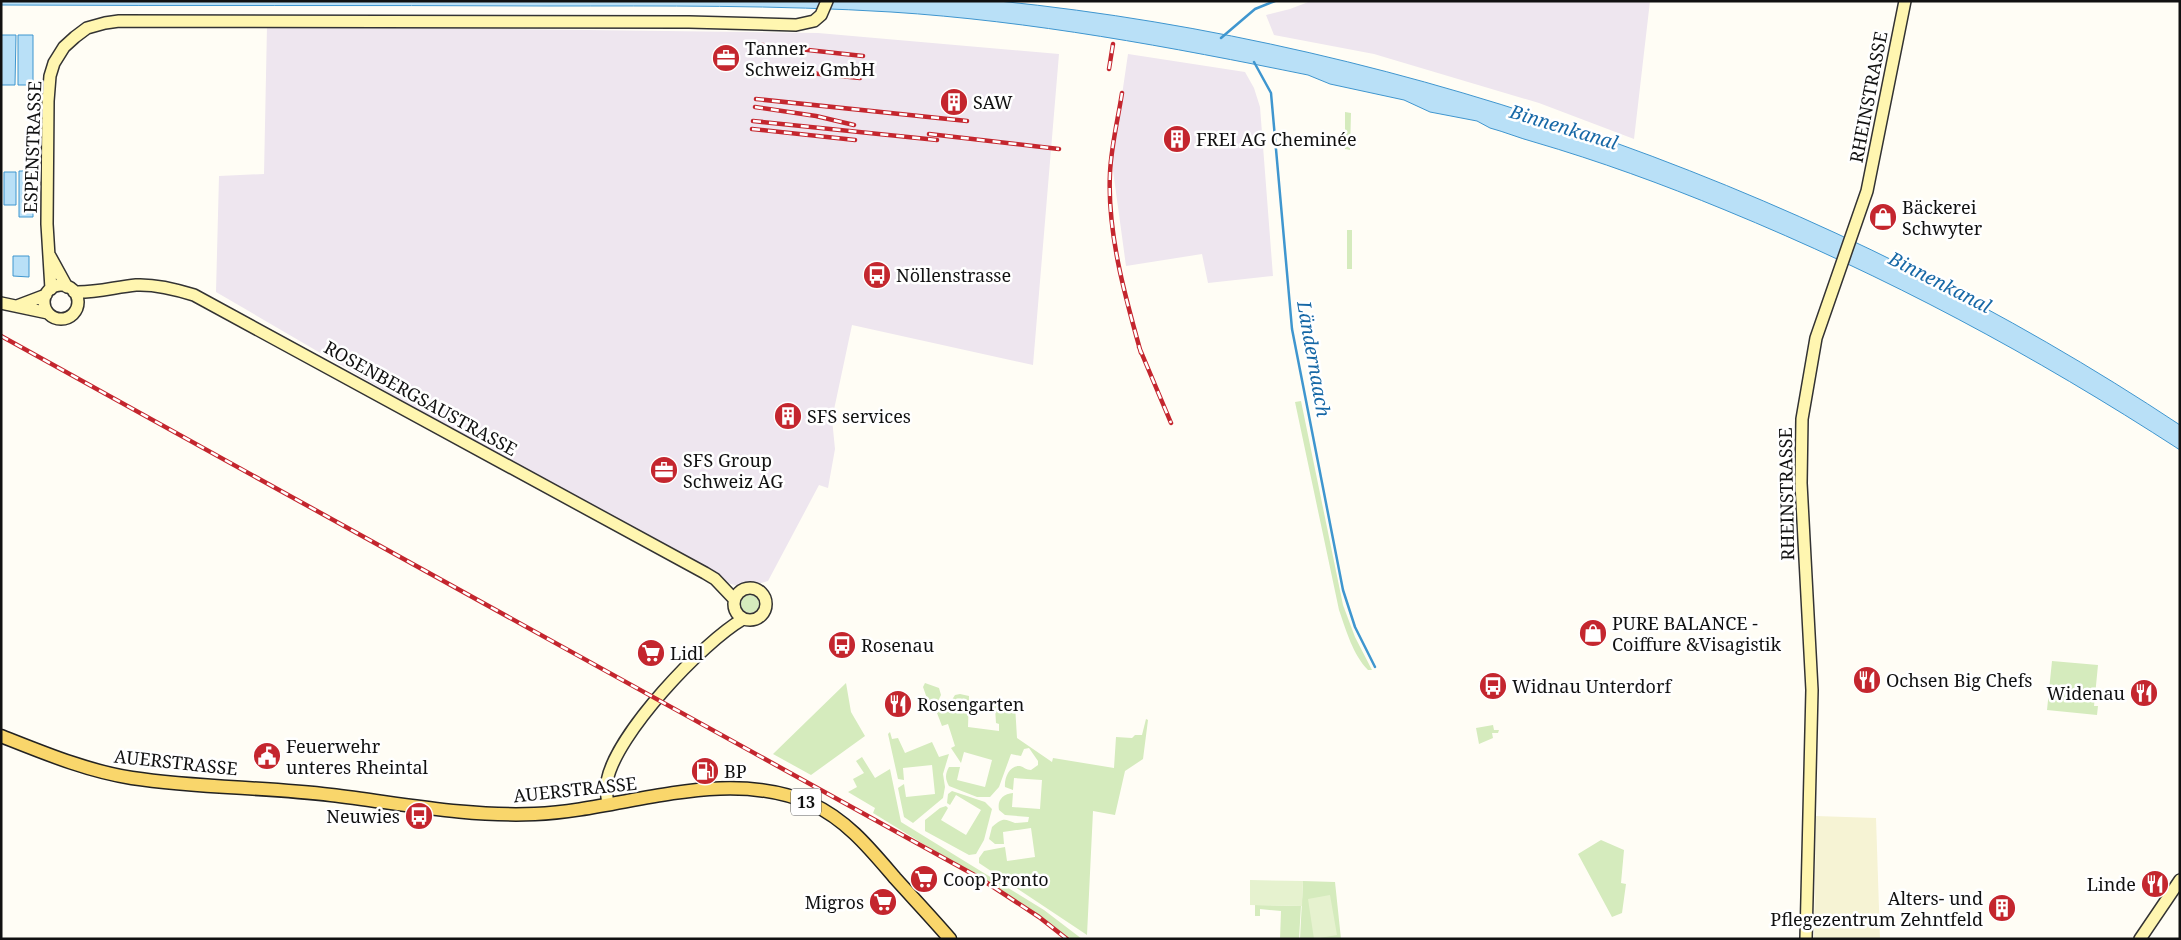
<svg xmlns="http://www.w3.org/2000/svg" width="2181" height="940" font-family="'Noto Serif',serif">
<style>
.industrial{fill:#eee6ef}
.farmland{fill:#f6f3d4}
.green{fill:#d5ebbd}
.pitch{fill:#e6f2cf}
.water{fill:#b9e0f7;stroke:#3f96cf}
.lines{fill:none;stroke-linecap:round;stroke-linejoin:round}
.stream{stroke:#3f96cf;stroke-width:2.5}
.secondary-casing{stroke:#333;stroke-width:14}
.primary-casing{stroke:#222;stroke-width:15}
.secondary{stroke:#fff6b0;stroke-width:11}
.primary{stroke:#f9d66b;stroke-width:12}
.rail-casing{stroke:#c4262e;stroke-width:4.5}
.rail{stroke:#fff;stroke-width:2.5;stroke-dasharray:8;stroke-linecap:butt}
.labels{text-anchor:middle;dominant-baseline:central;stroke-width:5;stroke-linejoin:round;paint-order:stroke}
.shield{fill:#fff;stroke:#585858;stroke-width:1}
.shield-label{font-size:16px;font-weight:bold;fill:#111}
.poi-label{font-size:18px;fill:#111;stroke:#fff;text-anchor:start}
.street-label{font-size:18px;fill:#111;stroke:#fff}
.water-label{font-size:19px;font-style:italic;fill:#1768a6;stroke:#fff}
</style>
<rect width="100%" height="100%" fill="#fffdf5"/>
<path class="industrial" d="M1311,1h339l-16,138 -95,-36 -165,-49 -100,-19 -8,-20 24,-6z
M267,26l551,7 241,21 -26,311 -181,-40 -20,94 3,30 -7,39 -9,-3 -51,96 -24,7 -29,-9 -107,-58 -392,-229 3,-116 45,-2z
M1128,54l117,18 9,16 6,19 13,169 -65,7 -6,-29 -76,12 -14,-103z"/>
<path class="farmland" d="M1816,816l60,2 4,121h-66z"/>
<path class="green" d="M1345,112l6,1 -1,37 -5,-1z
M1347,230h5v39h-5z
M1301,401l42,204 12,32 17,33h-4c-15,-15 -22,-40 -29,-60l-44,-208z
M741 604a9 9 0 1 1 18 0a9 9 0 1 1-18 0Z
M2052,661l46,4 -4,41h4l-1,9 -50,-5z
M846,683l5,29 14,24 -54,39 -38,-21z
M925,683l14,5 2,7 -3,6 -9,3 -6,-17z
M960,694l9,2 -1,31 31,4v-7l-3,-1 -1,-15 -8,-1v-6l28,4 2,33 35,24 1,-4 61,10 2,-31 16,1 3,-3h7l4,-16 2,1 -5,39 -18,12 -10,44 -22,-4 -6,124 -108,-72v-5l5,-7 21,-4 2,14 28,-4 -4,-29 -28,4 1,12h-9l-6,-5 3,-12c10,-9 12,-9 23,-4l13,-1 1,-5 -24,-2 -6,-5c-2,-10 4,-16 14,-17l-1,14 28,2 2,-29 -28,-2 -1,12 -8,-3c-1,-8 4,-22 15,-21 4,1 6,4 11,4l7,-5v-4l-9,-13 -5,1 -3,7 -10,-2 -12,33 -9,10h-13l-28,-11c-4,-7 -4,-12 0,-19h11l-3,13 28,7 7,-27 -28,-8 -3,11 -10,-15 4,-2 -7,-22 -6,2 -5,-13 11,-7 7,-11z
M1493,725l1,5h5l-1,3h-6l1,5 -14,6 -3,-16z
M890,732l2,7 6,-1 7,15 27,-11 7,15 10,-3 -6,20 2,13 -2,11 -30,25 -9,-6 -6,-29 6,-4 2,13 29,-3 -3,-29 -29,3 1,12 -6,-1 -10,-45z
M862,757l13,21 15,-9 11,53 143,88 38,29h-13l-27,-22 -169,-104 2,-5 -27,-16 9,-5 -4,-8 11,-6 -8,-12z
M952,791l33,11 7,7 -8,31 -8,14 -7,1 -44,-24v-11l15,-12 6,-2 2,2 -7,12 25,15 15,-25 -25,-15 -6,10 -3,-2 1,-9z
M1601,840l23,10 -3,33 5,1 -4,29 -10,4 -34,-63z
M1303,881l32,1 6,57h-41z
M1255,905l46,1 -2,33h-19l1,-28 -21,-2v7h-5z"/>
<path class="pitch" d="M1250,880l53,1 -1,25 -52,-1z
M1330,895l7,40 -23,4 -6,-40z"/>
<path class="water" d="M1,1h998c413,42 835,194 1181,424v25c-148,-96 -292,-173 -455,-240 -63,-26 -126,-49 -191,-68 -15,-4 -29,-10 -44,-14l-13,-7 -47,-9 -26,-12 -74,-16 -22,-9c-138,-28 -276,-54 -417,-63 -114,-7 -229,-6 -343,-6 -182,-1 -364,0 -547,-1z
M1,35h15l-1,50h-14z
M18,35h15v50h-15z
M19,171h14v46h-14z
M4,172h12v33h-12z
M13,256h16v21l-16,-1z"/>
<g class="lines">
<path class="stream" d="M1221,38l34,-29 20,-8
M1254,62l17,31 21,236 51,261 12,37 20,40"/>
<defs>
<path id="secondary" d="M50,256l17,31
M44 302a17 17 0 1 1 34 0a17 17 0 1 1-34 0Z
M51,289l-4,-65 1,-123 2,-25 4,-13 10,-16 11,-10 12,-9 18,-5 14,-2 570,1 107,3 18,-4 7,-6 6,-14
M74,292c22,1 41,-5 62,-7 20,-1 39,4 58,10l511,278 10,6 19,20
M1,303l47,10
M17,306l29,-11
M734 604a16 16 0 1 1 32 0a16 16 0 1 1-32 0Z
M608,804c-1,-7 -3,-15 -1,-23 9,-47 95,-138 136,-162
M1806,939l6,-249 -11,-207 1,-64 14,-81 51,-147 38,-190
M2140,939l40,-59"/>
<path id="primary" d="M1,736c43,17 86,35 131,42 66,10 133,9 199,17 68,8 135,22 204,19 91,-4 188,-49 277,-10 35,16 59,46 83,74 18,20 37,40 55,61"/>
</defs>
<use href="#secondary" class="secondary-casing"/>
<use href="#primary" class="primary-casing"/>
<use href="#secondary" class="secondary"/>
<use href="#primary" class="primary"/>
<defs>
<path id="rail" d="M762,45l101,11
M760,68l100,10
M1109,69l4,-25
M1122,93c-4,26 -11,54 -12,80 -3,60 15,123 31,180
M756,99l211,22
M755,107l61,9 38,9
M753,121l184,19
M752,129l103,11
M929,134l130,15
M1,336l977,541 61,40 28,22
M1139,347l32,76"/>
</defs>
<use href="#rail" class="rail-casing"/>
<use href="#rail" class="rail"/>
</g>
<defs>
<symbol id="office-disc" viewBox="-11 -11 22 22"><circle r="9.5" fill="#c4262e" stroke="#fff"/><path d="M-6-3h4V-5.5h4V-3h4V5H-6ZM-1-4.5V-3h2v-1.5ZM-6 0V1H6V0Z" fill="#fff"/></symbol>
<symbol id="building-disc" viewBox="-11 -11 22 22"><circle r="9.5" fill="#c4262e" stroke="#fff"/><path d="M-4-6H4V6H1V3H-1V6H-4ZM-2.5-4.3h1.7v1.8h-1.7ZM.8-4.3h1.7v1.8H.8ZM-2.5-1h1.7V.8h-1.7ZM.8-1h1.7V.8H.8Z" fill="#fff"/></symbol>
<symbol id="shop-disc" viewBox="-11 -11 22 22"><circle r="9.5" fill="#c4262e" stroke="#fff"/><path d="M-5-2.5h2.3a2.7 3.5 0 0 1 5.4 0H5L5.5 6h-11ZM-1.5-2.5h3a1.5 2.3 0 0 0-3 0Z" fill="#fff"/></symbol>
<symbol id="bus-disc" viewBox="-11 -11 22 22"><circle r="9.5" fill="#c4262e" stroke="#fff"/><path d="M-5-6H5V4H4V6H2V4H-2V6H-4V4H-5ZM-3.5-4V0h7V-4ZM-3.5 1.2v1.5H-2V1.2ZM2 1.2v1.5H3.5V1.2Z" fill="#fff"/></symbol>
<symbol id="supermarket-disc" viewBox="-11 -11 22 22"><circle r="9.5" fill="#c4262e" stroke="#fff"/><path d="M-6-5.5h2.5l.6 2H6L4.5 2H-2.5L-4.4-4H-6ZM-1.5 3.2a1.3 1.3 0 1 0 .1 0ZM3 3.2a1.3 1.3 0 1 0 .1 0Z" fill="#fff"/></symbol>
<symbol id="restaurant-disc" viewBox="-11 -11 22 22"><circle r="9.5" fill="#c4262e" stroke="#fff"/><path d="M-5-6h1v4h1v-4h1v4h1v-4h1v5L-1.5 .5V6h-2V.5L-5-1ZM5-6V6H3V1.5H1.5Q1.5-4 5-6Z" fill="#fff"/></symbol>
<symbol id="civic-disc" viewBox="-11 -11 22 22"><circle r="9.5" fill="#c4262e" stroke="#fff"/><path d="M-.6-6.5H3V-4.5H.6V-3L4-1V1h2V6H-6V1h2V-1L-.6-3ZM-1.2 2.5V6h2.4V2.5Z" fill="#fff"/></symbol>
<symbol id="fuel-disc" viewBox="-11 -11 22 22"><circle r="9.5" fill="#c4262e" stroke="#fff"/><path d="M-5.5-6h7V0h2V4h1.3V-2.5L3-4.5l.8-.8L6-3V5H2.5V1h-1V6h-7ZM-4.2-4.7v3.2H.2V-4.7Z" fill="#fff"/></symbol>
</defs>
<g fill-rule="evenodd">
<use href="#office-disc" x="710" y="42" width="32" height="32"/>
<use href="#building-disc" x="938" y="86" width="32" height="32"/>
<use href="#building-disc" x="1161" y="123" width="32" height="32"/>
<use href="#shop-disc" x="1867" y="201" width="32" height="32"/>
<use href="#bus-disc" x="861" y="259" width="32" height="32"/>
<use href="#building-disc" x="772" y="400" width="32" height="32"/>
<use href="#office-disc" x="648" y="454" width="32" height="32"/>
<use href="#shop-disc" x="1577" y="617" width="32" height="32"/>
<use href="#bus-disc" x="826" y="629" width="32" height="32"/>
<use href="#supermarket-disc" x="635" y="637" width="32" height="32"/>
<use href="#restaurant-disc" x="1851" y="664" width="32" height="32"/>
<use href="#bus-disc" x="1477" y="670" width="32" height="32"/>
<use href="#restaurant-disc" x="2128" y="677" width="32" height="32"/>
<use href="#restaurant-disc" x="882" y="688" width="32" height="32"/>
<use href="#civic-disc" x="251" y="740" width="32" height="32"/>
<use href="#fuel-disc" x="689" y="755" width="32" height="32"/>
<use href="#bus-disc" x="403" y="800" width="32" height="32"/>
<use href="#supermarket-disc" x="908" y="863" width="32" height="32"/>
<use href="#restaurant-disc" x="2139" y="868" width="32" height="32"/>
<use href="#supermarket-disc" x="867" y="886" width="32" height="32"/>
<use href="#building-disc" x="1986" y="892" width="32" height="32"/>
</g>
<g class="labels">
<rect class="shield" x="791" y="788.5" width="30" height="27" rx="4"/>
<g class="shield-label">
<text x="806" y="802">13</text>
</g>
<g class="poi-label">
<text x="745" y="48">Tanner<tspan x="745" dy="21">Schweiz GmbH</tspan></text>
<text x="973" y="102">SAW</text>
<text x="1196" y="139">FREI AG Cheminée</text>
<text x="1902" y="207">Bäckerei<tspan x="1902" dy="21">Schwyter</tspan></text>
<text x="896" y="275">Nöllenstrasse</text>
<text x="807" y="416">SFS services</text>
<text x="683" y="460">SFS Group<tspan x="683" dy="21">Schweiz AG</tspan></text>
<text x="1612" y="623">PURE BALANCE -<tspan x="1612" dy="21">Coiffure &amp;Visagistik</tspan></text>
<text x="861" y="645">Rosenau</text>
<text x="670" y="653">Lidl</text>
<text x="1886" y="680">Ochsen Big Chefs</text>
<text x="1512" y="686">Widnau Unterdorf</text>
<text x="2125" y="693" text-anchor="end">Widenau</text>
<text x="917" y="704">Rosengarten</text>
<text x="286" y="746">Feuerwehr<tspan x="286" dy="21">unteres Rheintal</tspan></text>
<text x="724" y="771">BP</text>
<text x="400" y="816" text-anchor="end">Neuwies</text>
<text x="943" y="879">Coop Pronto</text>
<text x="2136" y="884" text-anchor="end">Linde</text>
<text x="1983" y="898" text-anchor="end">Alters- und<tspan x="1983" dy="21">Pflegezentrum Zehntfeld</tspan></text>
<text x="864" y="902" text-anchor="end">Migros</text>
</g>
<g class="street-label">
<text transform="translate(1868 97) rotate(-79)">RHEINSTRASSE</text>
<text transform="translate(32 147) rotate(-88)">ESPENSTRASSE</text>
<text transform="translate(421 398) rotate(29)">ROSENBERGSAUSTRASSE</text>
<text transform="translate(1786 494) rotate(-91)">RHEINSTRASSE</text>
<text transform="translate(176 762) rotate(6)">AUERSTRASSE</text>
<text transform="translate(575 789) rotate(-6)">AUERSTRASSE</text>
</g>
<g class="water-label">
<text transform="translate(1564 127) rotate(17)">Binnenkanal</text>
<text transform="translate(1940 282) rotate(27)">Binnenkanal</text>
<text transform="translate(1314 359) rotate(80)">Ländernaach</text>
</g>
</g>
<rect width="2181" height="940" fill="none" stroke="#111111" stroke-width="5"/>
</svg>
